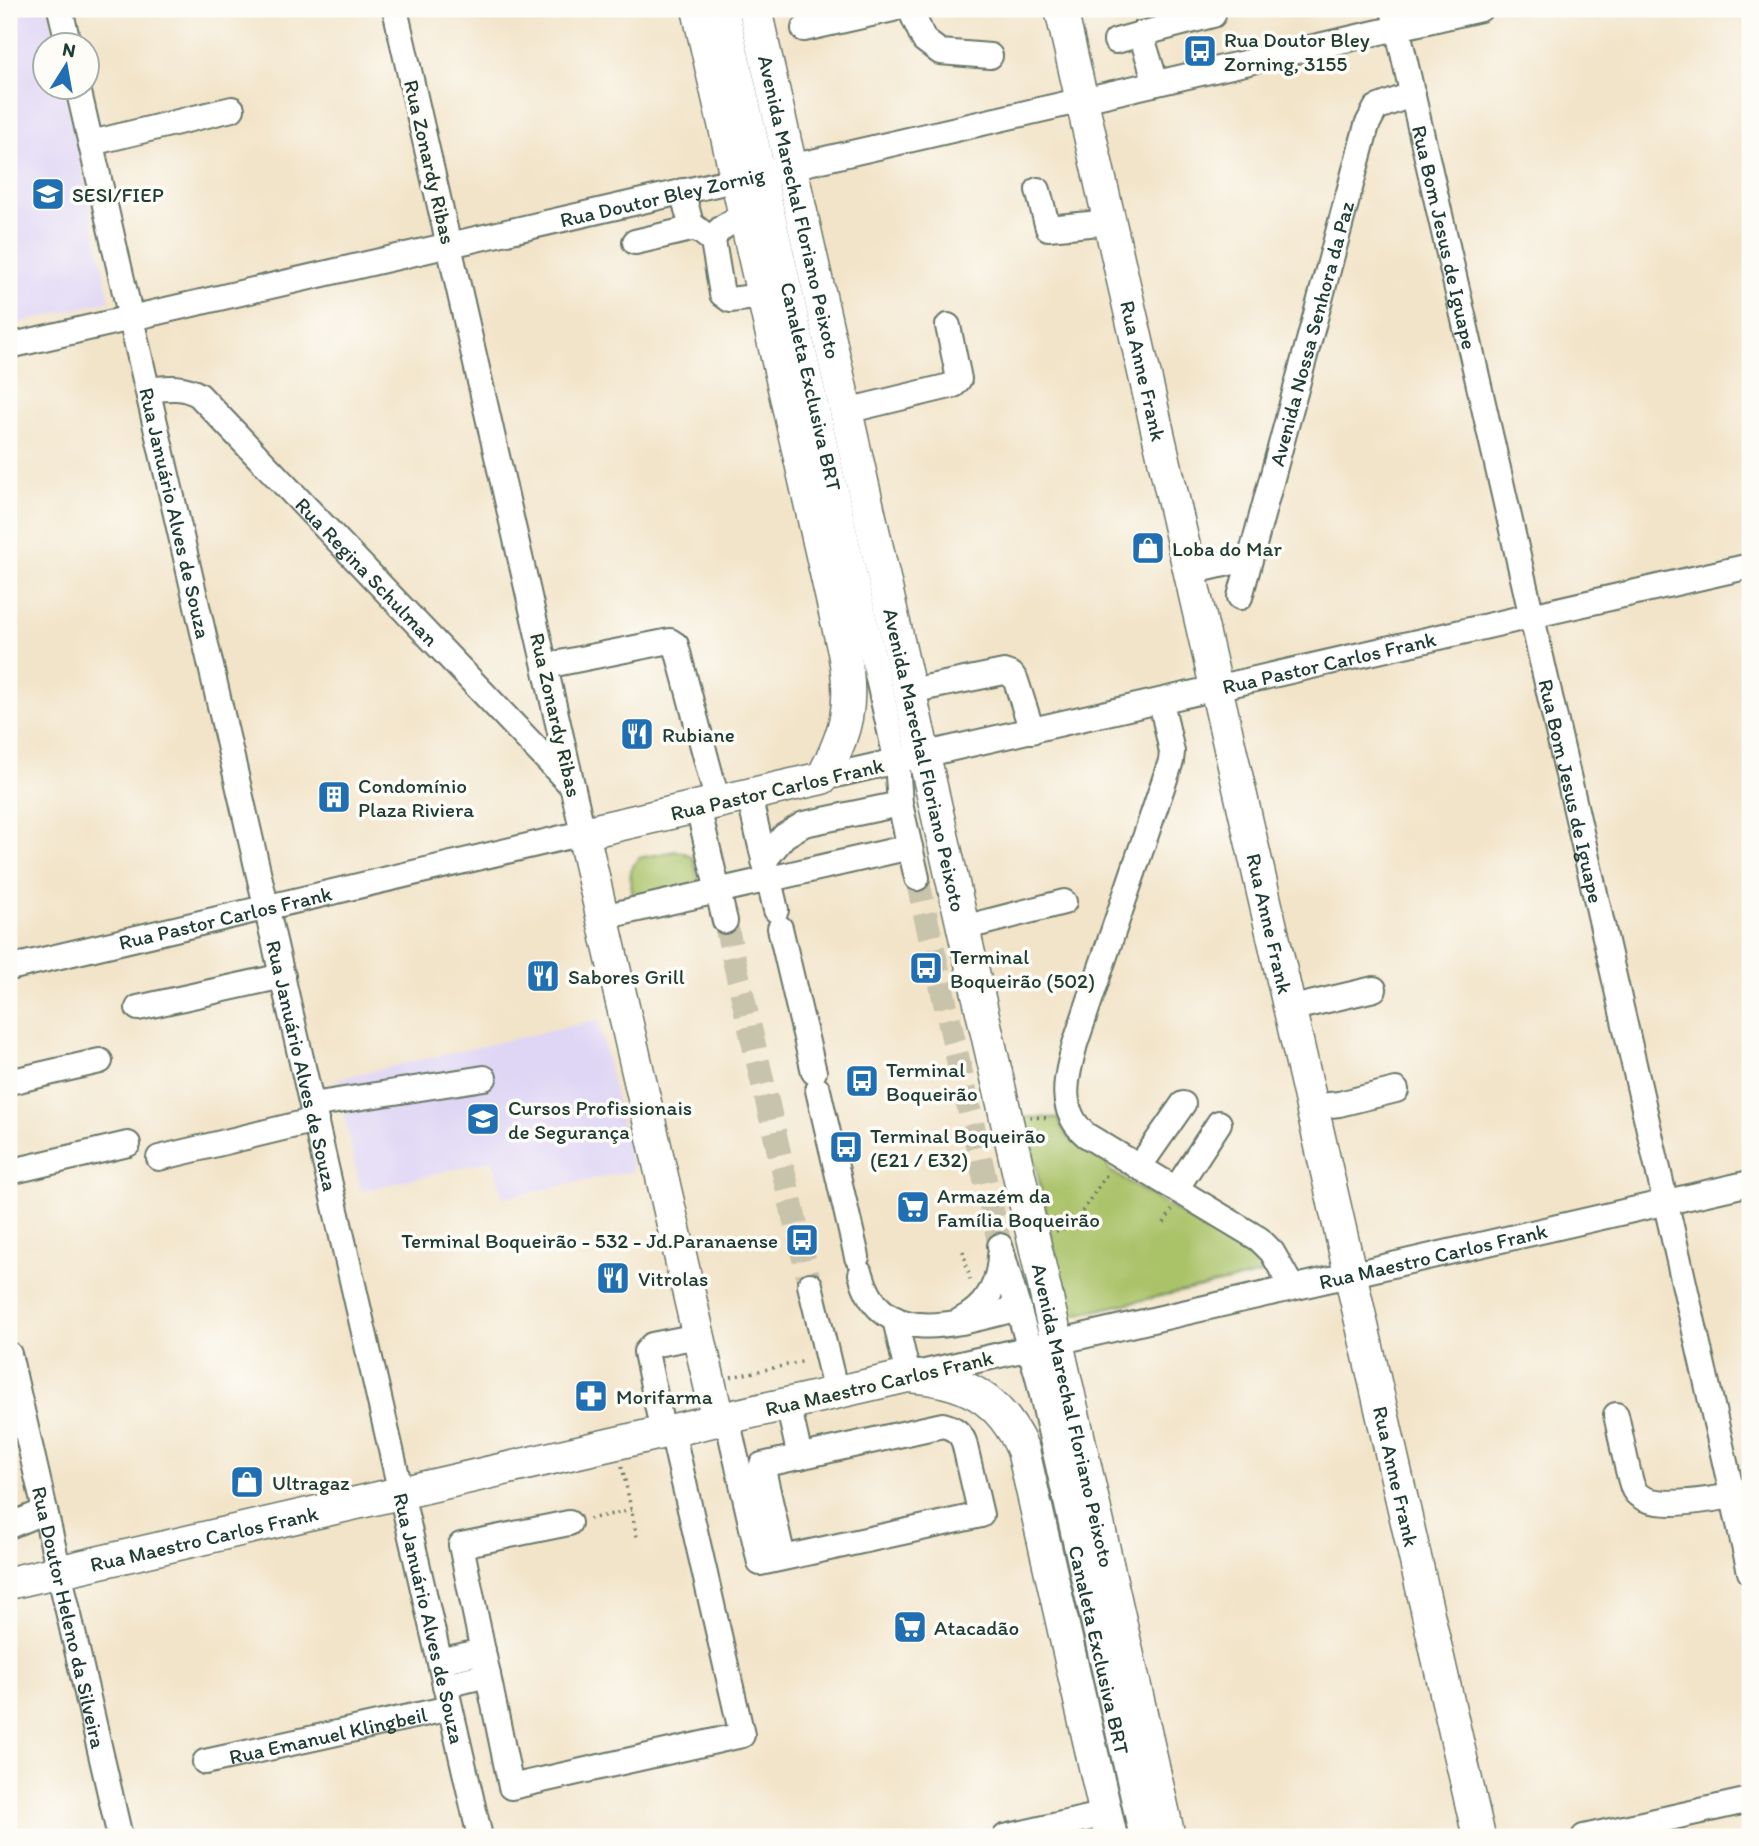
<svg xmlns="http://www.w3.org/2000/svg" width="1759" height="1846" font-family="Itim,sans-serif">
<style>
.built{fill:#dfd5f5}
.green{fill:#aac369;stroke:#64804e;stroke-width:2}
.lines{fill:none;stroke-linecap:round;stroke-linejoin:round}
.minor-tunnel{stroke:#c8c3ab;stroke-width:24;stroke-dasharray:24 12;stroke-linecap:butt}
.minor-casing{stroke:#697768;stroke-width:28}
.major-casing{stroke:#697768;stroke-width:35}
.path{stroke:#697768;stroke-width:3.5;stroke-dasharray:2 5;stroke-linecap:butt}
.minor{stroke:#fff;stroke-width:24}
.major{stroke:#fff;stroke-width:32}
.labels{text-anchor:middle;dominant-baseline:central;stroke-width:7;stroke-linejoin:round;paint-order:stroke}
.poi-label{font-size:21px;fill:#1f3d34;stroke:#fdfcf7;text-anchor:start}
.street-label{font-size:21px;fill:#1f3d34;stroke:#fdfcf7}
</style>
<rect width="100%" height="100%" fill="#fdfcf7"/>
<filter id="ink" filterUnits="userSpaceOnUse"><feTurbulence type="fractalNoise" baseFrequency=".0143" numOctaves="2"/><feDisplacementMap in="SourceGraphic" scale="14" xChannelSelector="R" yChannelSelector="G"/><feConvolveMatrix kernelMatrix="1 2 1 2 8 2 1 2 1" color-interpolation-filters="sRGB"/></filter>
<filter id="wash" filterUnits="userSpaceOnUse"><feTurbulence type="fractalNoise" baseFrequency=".00686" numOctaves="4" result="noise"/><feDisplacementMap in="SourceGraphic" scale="28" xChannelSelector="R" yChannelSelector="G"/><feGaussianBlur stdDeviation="1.57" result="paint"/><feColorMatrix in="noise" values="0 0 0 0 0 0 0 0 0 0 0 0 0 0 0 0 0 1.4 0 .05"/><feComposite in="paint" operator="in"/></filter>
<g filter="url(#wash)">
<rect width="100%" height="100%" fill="#f2e4c9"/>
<path class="built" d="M9,9h40l8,36 -11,1v42h19l45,213 -101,24z
M598,1020l35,151 -130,27 -10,-38 -132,31 -25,-112z"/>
<path class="green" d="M675,851l8,1 10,6 7,28 -66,14c-3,-17 -8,-30 5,-42z
M1025,1117l33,1 8,18 40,25 3,9 94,58 13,-4 47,33 8,15 -202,44z"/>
</g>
<g filter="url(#ink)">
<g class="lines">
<path class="minor-tunnel" d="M917,878l83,368
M725,921l85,364"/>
<defs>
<g id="minor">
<path d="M60,9l9,37"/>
<path id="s1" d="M726,9l171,753 3,42 17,74"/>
<path d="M910,9l14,31 16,12 50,4"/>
<path id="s2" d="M1393,9l357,1563"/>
<path d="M804,29l89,-20"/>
<path d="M1116,41l25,-7"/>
<path d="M1156,83l-15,-49 72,-19"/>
<path id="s3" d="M78,88l402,1749"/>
<path d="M91,143l141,-34"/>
<path d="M1038,190l10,38 62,-6"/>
<path d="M682,191l9,33 22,17"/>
<path d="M745,215c-12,7 -29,12 -32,26l9,53 8,6 33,-4"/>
<path d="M635,242l60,-14"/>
<path id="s4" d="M9,346l1471,-337"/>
<path id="s5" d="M148,390c19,-2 34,-5 51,5l373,391"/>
<path d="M846,411l108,-26 5,-6 -11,-53"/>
<path d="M1190,572l60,-14"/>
<path id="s6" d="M1240,597l127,-472 9,-17 37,-14"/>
<path d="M545,666l125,-25 6,4 42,158"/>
<path d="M910,691l94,-19 8,3 4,6 16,50"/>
<path d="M1161,701l11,51 -1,9 -96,283c-9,34 -18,66 11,91l173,104 13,13 20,35"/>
<path id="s7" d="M822,778l928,-212"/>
<path d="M749,796l27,114"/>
<path d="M698,807l27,114"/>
<path d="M764,861l20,-25 20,-12 96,-20"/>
<path d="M603,917l307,-70"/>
<path d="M780,928l34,144"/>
<path d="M963,928l101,-26"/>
<path id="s8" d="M9,968l574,-135 -188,-824"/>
<path d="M138,1008l145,-32"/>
<path d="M1289,1009l85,-20"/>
<path d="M9,1082l91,-21"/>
<path d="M818,1090l39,167"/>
<path d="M312,1105l172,-27"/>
<path d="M1312,1107l27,-3 57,-14"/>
<path d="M159,1158l157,-38"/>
<path d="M1139,1167l44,-63"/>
<path d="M9,1172l119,-28"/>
<path d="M1176,1189l43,-66"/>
<path id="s9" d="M1000,1246l38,131 104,460"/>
<path d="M861,1274c21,79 103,47 158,34"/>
<path d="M810,1285l26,108"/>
<path id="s10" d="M895,1319l13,57 842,-193"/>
<path d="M961,1320c25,-13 38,-36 39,-64"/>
<path id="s11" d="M9,1354l111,483"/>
<path d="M788,1404l12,53"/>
<path d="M1616,1415c4,15 12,64 18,75 14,23 76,9 99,6"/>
<path d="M727,1418l33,145c74,-16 147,-32 221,-48l-17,-73c-4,-10 -10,-14 -21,-17l-181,40 21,93"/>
<path d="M663,1433l-17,-81 6,-7 46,-9"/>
<path d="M569,1523l-108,22 50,242 231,-52 -70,-304"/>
<path d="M9,1526l36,-15"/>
<path d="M440,1661l43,-10"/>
<path d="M445,1685l43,-10"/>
<path id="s12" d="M205,1762l245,-54"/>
<path d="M1005,1837l101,-23"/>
<path d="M1584,1837l166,-37"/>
</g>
<g id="major">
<path d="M698,9l146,643c10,51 3,81 -22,126l-239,55 135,587"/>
<path id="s13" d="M755,9l414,1828"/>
<path id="s14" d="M1061,9l418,1828"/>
<path id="s15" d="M9,1583l899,-207c56,4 92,21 115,74l88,387"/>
</g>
</defs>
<use href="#minor" class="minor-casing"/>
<use href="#major" class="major-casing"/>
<path class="path" d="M1030,1117l21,1
M1164,1223l8,-13
M1056,1231l15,-3 38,-57
M963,1251l8,32
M731,1377l75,-16
M622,1466l15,71
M589,1519l43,-9"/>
<use href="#minor" class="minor"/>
<use href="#major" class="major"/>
</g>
</g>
<defs>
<symbol id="bus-square" viewBox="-11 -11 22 22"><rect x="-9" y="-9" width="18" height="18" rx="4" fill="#1f6fb2" stroke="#fdfcf7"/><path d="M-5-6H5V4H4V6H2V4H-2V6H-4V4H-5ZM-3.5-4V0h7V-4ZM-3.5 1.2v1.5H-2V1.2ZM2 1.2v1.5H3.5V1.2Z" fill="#fff"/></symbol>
<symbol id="university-square" viewBox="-11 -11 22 22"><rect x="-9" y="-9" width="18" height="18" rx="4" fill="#1f6fb2" stroke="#fdfcf7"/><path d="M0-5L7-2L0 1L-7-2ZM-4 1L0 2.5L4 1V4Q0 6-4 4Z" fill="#fff"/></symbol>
<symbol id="shop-square" viewBox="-11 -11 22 22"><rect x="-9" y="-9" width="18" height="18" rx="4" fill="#1f6fb2" stroke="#fdfcf7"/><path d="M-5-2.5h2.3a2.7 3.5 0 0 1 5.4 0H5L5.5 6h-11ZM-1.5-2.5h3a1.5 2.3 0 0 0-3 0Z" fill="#fff"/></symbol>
<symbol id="restaurant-square" viewBox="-11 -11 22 22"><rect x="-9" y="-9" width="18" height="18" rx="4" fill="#1f6fb2" stroke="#fdfcf7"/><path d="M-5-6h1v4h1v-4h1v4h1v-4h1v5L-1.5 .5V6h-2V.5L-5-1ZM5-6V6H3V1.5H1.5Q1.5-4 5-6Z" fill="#fff"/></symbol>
<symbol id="building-square" viewBox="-11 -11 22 22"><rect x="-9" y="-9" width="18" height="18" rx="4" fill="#1f6fb2" stroke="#fdfcf7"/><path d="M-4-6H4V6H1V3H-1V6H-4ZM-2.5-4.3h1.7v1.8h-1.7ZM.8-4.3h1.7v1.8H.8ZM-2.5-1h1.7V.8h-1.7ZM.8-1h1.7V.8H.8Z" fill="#fff"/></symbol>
<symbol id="supermarket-square" viewBox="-11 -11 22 22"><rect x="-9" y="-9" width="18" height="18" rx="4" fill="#1f6fb2" stroke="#fdfcf7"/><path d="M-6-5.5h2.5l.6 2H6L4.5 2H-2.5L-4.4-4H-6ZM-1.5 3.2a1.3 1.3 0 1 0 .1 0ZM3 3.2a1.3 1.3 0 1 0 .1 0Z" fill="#fff"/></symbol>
<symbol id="pharmacy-square" viewBox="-11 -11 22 22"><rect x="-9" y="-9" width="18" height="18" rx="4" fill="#1f6fb2" stroke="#fdfcf7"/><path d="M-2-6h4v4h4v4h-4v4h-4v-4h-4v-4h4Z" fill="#fff"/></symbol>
</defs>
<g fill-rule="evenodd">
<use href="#bus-square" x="1181" y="32" width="38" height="38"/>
<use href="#university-square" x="29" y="175" width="38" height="38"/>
<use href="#shop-square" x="1129" y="529" width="38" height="38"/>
<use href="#restaurant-square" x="618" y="715" width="38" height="38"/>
<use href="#building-square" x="315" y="778" width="38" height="38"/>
<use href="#bus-square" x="907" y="949" width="38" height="38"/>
<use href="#restaurant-square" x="524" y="957" width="38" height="38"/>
<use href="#bus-square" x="843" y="1062" width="38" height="38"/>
<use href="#university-square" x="464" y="1100" width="38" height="38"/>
<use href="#bus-square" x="827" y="1128" width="38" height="38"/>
<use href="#supermarket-square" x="894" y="1188" width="38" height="38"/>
<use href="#bus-square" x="783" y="1221" width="38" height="38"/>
<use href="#restaurant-square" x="594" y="1259" width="38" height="38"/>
<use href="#pharmacy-square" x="572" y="1377" width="38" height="38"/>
<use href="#shop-square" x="228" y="1463" width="38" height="38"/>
<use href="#supermarket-square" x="891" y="1608" width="38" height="38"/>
</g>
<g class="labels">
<g class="poi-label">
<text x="1224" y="39">Rua Doutor Bley<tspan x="1224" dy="24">Zorning, 3155</tspan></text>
<text x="72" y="194">SESI/FIEP</text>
<text x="1172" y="548">Loba do Mar</text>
<text x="662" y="734">Rubiane</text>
<text x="358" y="785">Condomínio<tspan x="358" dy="24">Plaza Riviera</tspan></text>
<text x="950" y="956">Terminal<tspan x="950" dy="24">Boqueirão (502)</tspan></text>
<text x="568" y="976">Sabores Grill</text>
<text x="886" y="1069">Terminal<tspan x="886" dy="24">Boqueirão</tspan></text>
<text x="508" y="1107">Cursos Profissionais<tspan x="508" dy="24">de Segurança</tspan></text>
<text x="870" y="1135">Terminal Boqueirão<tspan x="870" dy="24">(E21 / E32)</tspan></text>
<text x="937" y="1195">Armazém da<tspan x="937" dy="24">Família Boqueirão</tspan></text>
<text x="778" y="1240" text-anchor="end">Terminal Boqueirão - 532 - Jd.Paranaense</text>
<text x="638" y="1278">Vitrolas</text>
<text x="616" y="1396">Morifarma</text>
<text x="272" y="1482">Ultragaz</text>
<text x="934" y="1627">Atacadão</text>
</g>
<g class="street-label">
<text transform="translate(430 162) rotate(77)">Rua Zonardy Ribas</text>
<text stroke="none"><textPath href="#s4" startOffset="670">Rua Doutor Bley Zornig</textPath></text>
<text stroke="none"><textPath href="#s13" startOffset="203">Avenida Marechal Floriano Peixoto</textPath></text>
<text stroke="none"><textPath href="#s2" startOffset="234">Rua Bom Jesus de Iguape</textPath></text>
<text stroke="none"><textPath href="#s6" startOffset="273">Avenida Nossa Senhora da Paz</textPath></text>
<text stroke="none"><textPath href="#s14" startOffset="371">Rua Anne Frank</textPath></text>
<text stroke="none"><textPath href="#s1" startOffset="387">Canaleta Exclusiva BRT</textPath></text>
<text stroke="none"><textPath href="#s3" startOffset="436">Rua Januário Alves de Souza</textPath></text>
<text stroke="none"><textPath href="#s5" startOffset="296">Rua Regina Schulman</textPath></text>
<text stroke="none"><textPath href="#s7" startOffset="520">Rua Pastor Carlos Frank</textPath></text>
<text transform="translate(556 715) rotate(77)">Rua Zonardy Ribas</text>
<text stroke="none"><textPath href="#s13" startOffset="770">Avenida Marechal Floriano Peixoto</textPath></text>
<text transform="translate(777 789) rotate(-13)">Rua Pastor Carlos Frank</text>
<text stroke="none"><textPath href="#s2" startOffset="802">Rua Bom Jesus de Iguape</textPath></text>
<text stroke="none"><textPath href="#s8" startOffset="222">Rua Pastor Carlos Frank</textPath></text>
<text stroke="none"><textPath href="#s14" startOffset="938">Rua Anne Frank</textPath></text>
<text stroke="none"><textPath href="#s3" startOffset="1003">Rua Januário Alves de Souza</textPath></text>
<text stroke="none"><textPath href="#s10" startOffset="597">Rua Maestro Carlos Frank</textPath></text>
<text transform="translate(879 1383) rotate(-13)">Rua Maestro Carlos Frank</text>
<text stroke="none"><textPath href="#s13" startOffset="1442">Avenida Marechal Floriano Peixoto</textPath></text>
<text stroke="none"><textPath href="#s14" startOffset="1505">Rua Anne Frank</textPath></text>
<text stroke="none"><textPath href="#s15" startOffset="200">Rua Maestro Carlos Frank</textPath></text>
<text stroke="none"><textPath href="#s11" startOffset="270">Rua Doutor Heleno da Silveira</textPath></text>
<text stroke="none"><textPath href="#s3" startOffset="1570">Rua Januário Alves de Souza</textPath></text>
<text stroke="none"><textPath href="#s9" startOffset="416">Canaleta Exclusiva BRT</textPath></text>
<text stroke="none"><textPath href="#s12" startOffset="126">Rua Emanuel Klingbeil</textPath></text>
</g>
</g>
<rect width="1759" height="1846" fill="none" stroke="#fdfcf7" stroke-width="35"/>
<g transform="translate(66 66) rotate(11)"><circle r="33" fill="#fdfcf7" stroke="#a4b0a9" stroke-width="2"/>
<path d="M0-5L12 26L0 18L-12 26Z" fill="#1f6fb2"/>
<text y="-10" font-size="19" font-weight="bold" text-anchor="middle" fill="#1f3d34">N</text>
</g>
</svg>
